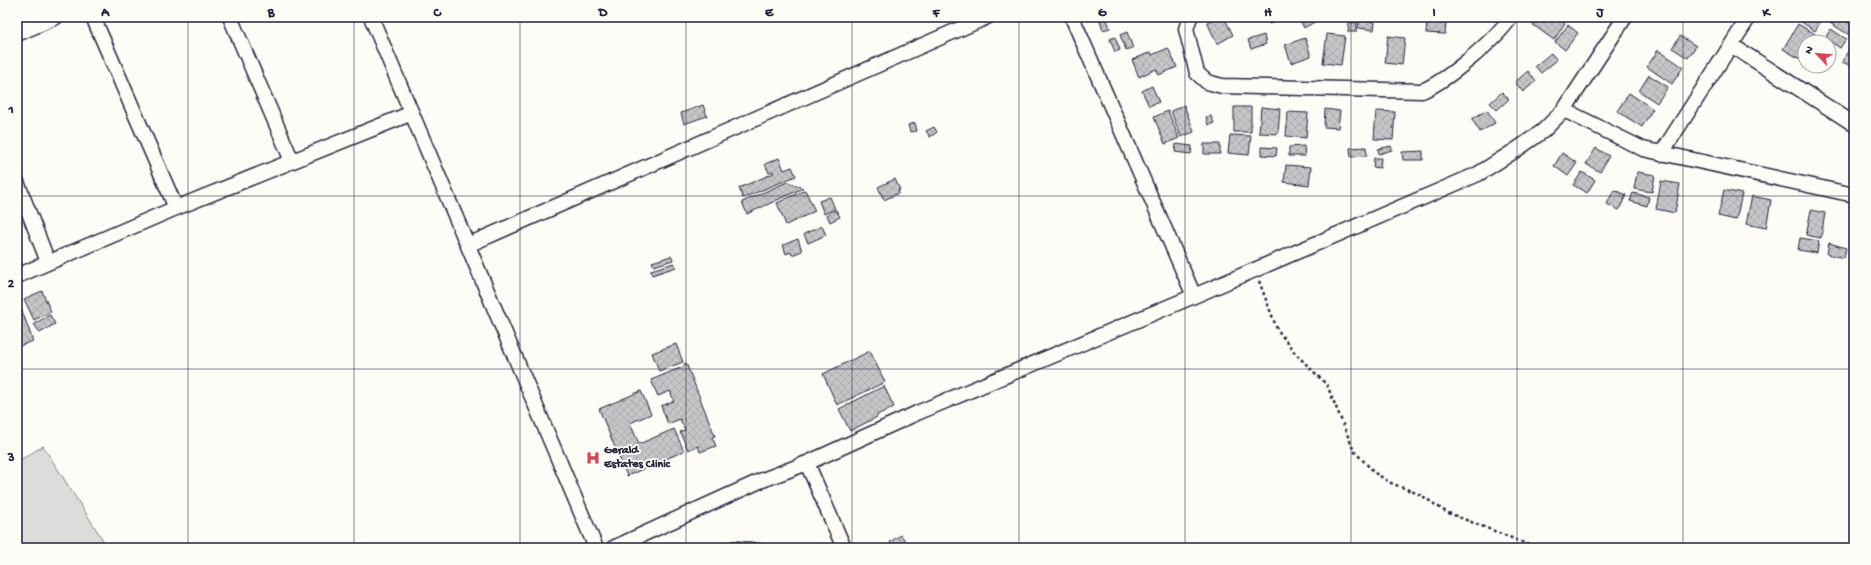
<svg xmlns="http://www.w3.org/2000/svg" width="1871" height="565" font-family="'Gochi Hand',sans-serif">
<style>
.grass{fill:#dddcdb;stroke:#807f8b}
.building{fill:url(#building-cross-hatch);stroke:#22223b}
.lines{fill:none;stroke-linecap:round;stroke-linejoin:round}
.service-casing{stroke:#22223b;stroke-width:10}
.minor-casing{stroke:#22223b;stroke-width:17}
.path{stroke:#22223b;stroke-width:2.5;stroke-dasharray:3 3;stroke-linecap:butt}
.service{stroke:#fdfcf7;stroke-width:7}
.minor{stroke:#fdfcf7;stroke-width:14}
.grid{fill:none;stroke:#22223b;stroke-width:1;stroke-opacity:0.55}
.labels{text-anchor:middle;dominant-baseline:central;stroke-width:3.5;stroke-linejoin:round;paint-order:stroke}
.poi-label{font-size:12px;font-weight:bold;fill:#22223b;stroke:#fdfcf7;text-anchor:start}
.neatline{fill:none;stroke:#22223b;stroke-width:1.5}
.grid-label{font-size:13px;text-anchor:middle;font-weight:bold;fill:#22223b}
</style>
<defs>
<pattern id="building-cross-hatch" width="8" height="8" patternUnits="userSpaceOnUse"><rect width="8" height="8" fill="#c6c6c8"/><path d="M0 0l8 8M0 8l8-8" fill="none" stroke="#aaaaad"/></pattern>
</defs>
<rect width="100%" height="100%" fill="#fdfcf7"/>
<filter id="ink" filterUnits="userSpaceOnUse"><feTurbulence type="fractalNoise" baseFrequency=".025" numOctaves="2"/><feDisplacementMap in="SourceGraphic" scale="8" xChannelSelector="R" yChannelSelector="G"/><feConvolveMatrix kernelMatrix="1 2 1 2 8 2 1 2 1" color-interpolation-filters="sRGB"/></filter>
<g filter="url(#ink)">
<path class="grass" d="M43,446l65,102h-91v-86z"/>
<path class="building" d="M1099,17h7l4,11 -7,2z
M1217,17h7l9,18 -16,9 -10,-22z
M1266,17h21l-18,7z
M1306,17h8l2,4 -12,7 -4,-8z
M1532,17h24l9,6 -11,17 -25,-18z
M1803,17h7l10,6 -5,8 -15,-10z
M1834,17h6l14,9v12l-24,-15z
M1359,20l16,2 -1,8 -16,-2z
M1349,22l8,1 -1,9h-8z
M1427,22l19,1 -1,11 -19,-1z
M1798,24l17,10 -5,8h-5v9l-5,8 -17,-10z
M1568,25l10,8 -13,17 -10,-8z
M1831,29l15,10 -6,9 -15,-10z
M1127,32l6,16 -7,2 -6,-15z
M1327,34l18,2 -4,29 -18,-2z
M1264,35l2,9 -15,5 -3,-9z
M1388,36l17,2 -3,27 -17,-2z
M1680,36l16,10 -8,12 -16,-10z
M1115,37l5,13 -5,2 -5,-13z
M1305,38l6,18 -20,7 -6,-18z
M1852,44l2,2v21l-12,-5z
M1168,48l9,19 -18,8 -3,-6 -17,8 -7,-17 19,-8 1,3z
M1658,50l25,17 -11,17 -25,-17z
M1551,53l6,7 -16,13 -6,-7z
M1528,71l8,10 -13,11 -8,-10z
M1649,75l19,12 -11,16 -18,-12z
M1152,86l7,16 -10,4 -7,-15z
M1502,92l7,7 -12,11 -7,-7z
M1629,93l24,16 -11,18 -25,-16z
M703,105l4,11 -23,8 -3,-11z
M1184,105l10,27 -13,5 -10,-26z
M1234,107h17v25h-17z
M1261,107l19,2 -2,25 -19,-1z
M1325,109l15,2 -2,17 -14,-1z
M1487,110l8,13 -15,9 -8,-13z
M1168,111l11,27 -14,6 -11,-27z
M1376,111l19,1 -2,28 -19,-1z
M1288,112l20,1 -2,25 -20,-2z
M1211,116l3,7 -6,2 -2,-8z
M915,123l2,8 -7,1 -2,-7z
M934,127l3,5 -7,5 -4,-6z
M1230,135l21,1 -2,19 -21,-2z
M1176,144l16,2 -1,8 -16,-2z
M1204,144h16v10h-16z
M1304,146l1,10h-16v-9z
M1391,146l1,4 -13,4 -1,-5z
M1262,147l15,1 -1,8 -14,-1z
M1366,147l1,9 -16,1 -1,-9z
M1596,148l13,8 -9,16 -14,-8z
M1423,151v9h-20l-1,-8z
M1562,153l15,10 -9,13 -14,-10z
M779,158l5,12 8,-3 4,9 -53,22 -4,-10 35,-15 -1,-2 -4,2 -4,-9z
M1374,158h7l-1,10 -7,-1z
M1286,165l25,2 -2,18 -25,-3z
M1582,172l13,8 -8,13 -14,-8z
M1637,172l18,3 -3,17 -18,-3z
M895,179l5,11h-2l1,3 -15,7 -6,-13z
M1661,181l19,3 -5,29 -19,-4z
M787,182l16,6 -56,26 -5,-12z
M805,190l10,21 -29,14 -9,-22z
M1614,190l12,5 -7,15 -12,-6z
M1724,190l18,4 -6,26 -18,-4z
M1633,193l16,4 -2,9 -17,-5z
M1752,196l19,4 -5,28 -20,-4z
M830,197l5,12 -11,5 -5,-13z
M836,210l4,7 -10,5 -3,-7z
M1811,210l14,3 -4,25 -15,-3z
M822,226l4,9 -18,8 -4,-9z
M1800,238l19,3 -2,12 -19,-3z
M798,239l4,12 -10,4 -1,-3 -5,2 -3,-9z
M1829,243l17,5 -2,10 -17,-4z
M671,256l2,4 -19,6 -2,-4z
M674,263l2,4 -24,8 -1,-5z
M42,291l9,21 -17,8 -10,-21z
M17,297l16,44 -16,6z
M50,315l5,9 -15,9 -6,-9z
M676,344l7,18 -24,9 -7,-18z
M870,351l15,31 -48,23 -14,-31z
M686,363l29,73 -3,1 4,9 -16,6 -2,-6 -10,4 -8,-18 5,-2 -5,-11 -12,5 -7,-18 13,-5 -4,-10 -12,5 -7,-16 34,-14 -1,-2z
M884,386l10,21 -17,8v2l-27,14 -11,-22z
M641,391l10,23 -21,9 9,21 35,-15 10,22 -57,25 -28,-67z
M901,535l8,11 -16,2 -3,-6z"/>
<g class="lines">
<defs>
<path id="service" d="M725,548l9,-3 28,3"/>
<path id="minor" d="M21,17l5,13
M93,17l83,191
M230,17l62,144
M371,17l225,531
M1072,17l122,279
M1190,17l-4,12 11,44 10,9 15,4 200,5c26,-11 73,-51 89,-74
M17,34l39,-17
M1731,45l123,79
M1564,110l79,39 211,46
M1661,154l88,-137
M17,182l31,80
M468,245l519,-228
M17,276l159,-68 236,-95
M807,463l37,85
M613,548l147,-67 47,-18 110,-50 277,-117 284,-122 38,-24 27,-19 21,-21 61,-93"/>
</defs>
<use href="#service" class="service-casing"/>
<use href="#minor" class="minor-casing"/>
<path class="path" d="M1259,281l18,48 18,24 32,32 27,66 21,22 16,10 30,12 25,17 91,36"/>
<use href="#service" class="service"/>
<use href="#minor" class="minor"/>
</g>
</g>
<path class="grid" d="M188,17v531M354,17v531M520,17v531M686,17v531M852,17v531M1019,17v531M1185,17v531M1351,17v531M1517,17v531M1683,17v531M17,196h1837M17,369h1837"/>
<defs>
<symbol id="hospital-bare" viewBox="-9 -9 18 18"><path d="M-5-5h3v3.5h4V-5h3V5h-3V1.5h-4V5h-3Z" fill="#d1495b" stroke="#fdfcf7" stroke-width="2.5" paint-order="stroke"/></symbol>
</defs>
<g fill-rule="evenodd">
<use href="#hospital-bare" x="583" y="448" width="20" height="20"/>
</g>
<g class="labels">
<g class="poi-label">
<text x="604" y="451">Gerald<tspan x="604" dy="14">Estates Clinic</tspan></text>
</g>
</g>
<rect width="1871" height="565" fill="none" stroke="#fdfcf7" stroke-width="44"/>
<g transform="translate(1817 54) rotate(296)"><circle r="19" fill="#fdfcf7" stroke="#a5a5ac"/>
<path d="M0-3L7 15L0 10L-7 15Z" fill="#d1495b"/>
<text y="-6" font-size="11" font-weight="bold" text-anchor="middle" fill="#22223b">N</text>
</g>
<rect x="22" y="22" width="1827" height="521" class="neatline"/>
<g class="grid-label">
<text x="105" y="16">A</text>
<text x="271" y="16">B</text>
<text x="437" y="16">C</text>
<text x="603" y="16">D</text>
<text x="769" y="16">E</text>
<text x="936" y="16">F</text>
<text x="1102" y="16">G</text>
<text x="1268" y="16">H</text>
<text x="1434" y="16">I</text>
<text x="1600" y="16">J</text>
<text x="1766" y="16">K</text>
<text x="11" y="113">1</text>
<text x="11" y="287">2</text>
<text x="11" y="461">3</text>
</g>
</svg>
